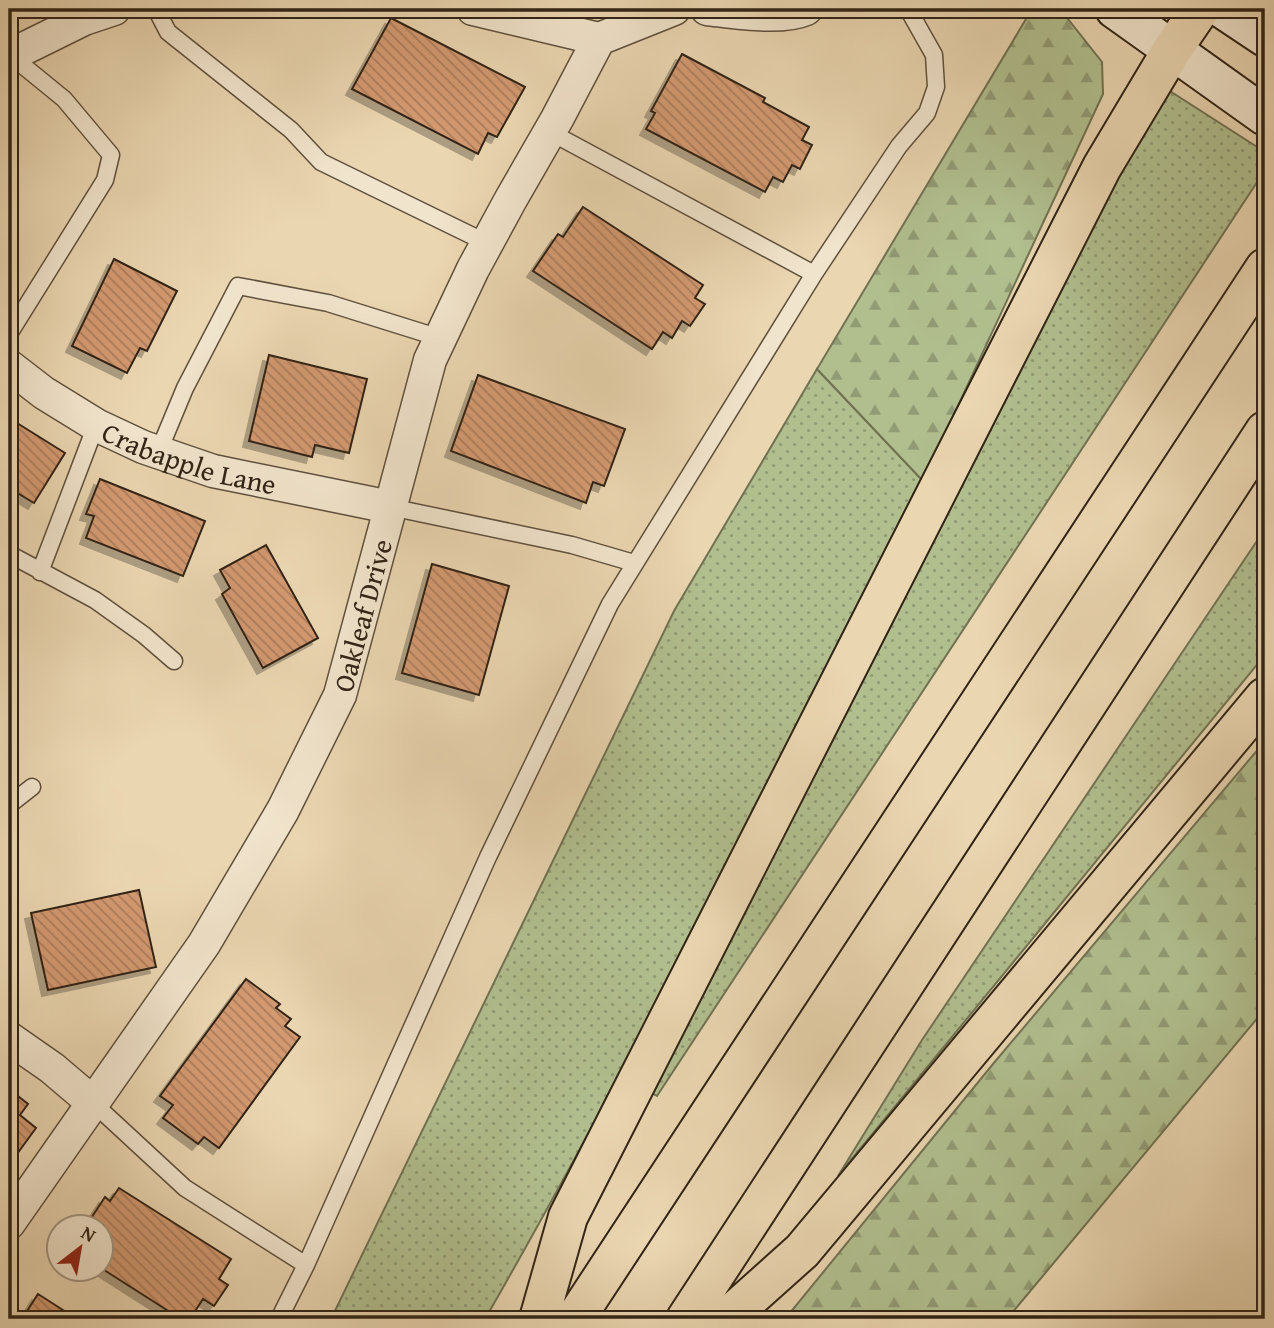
<svg xmlns="http://www.w3.org/2000/svg" width="1274" height="1328" font-family="'Gentium Book Plus',serif">
<style>
.grass{fill:url(#grass-dots);stroke:#717252;stroke-width:2}
.forest{fill:url(#forest-firs);stroke:#717252;stroke-width:2}
.building{fill:url(#building-back-hatch);stroke:#312416;stroke-width:2;filter:url(#shadow)}
.lines{fill:none;stroke-linecap:round;stroke-linejoin:round}
.lane-casing{stroke:#5f503d;stroke-width:19}
.street-casing{stroke:#5f503d;stroke-width:35}
.secondary-casing{stroke:#312416;stroke-width:42}
.highway-casing{stroke:#312416;stroke-width:42}
.lane{stroke:#f1e4cc;stroke-width:16}
.street{stroke:#f1e4cc;stroke-width:32}
.secondary{stroke:#f1e4cc;stroke-width:38}
.highway{stroke:#ead6b1;stroke-width:38}
.labels{text-anchor:middle;dominant-baseline:central;stroke-width:5;stroke-linejoin:round;paint-order:stroke}
.street-label{font-size:28px;fill:#312416;stroke:#f1e4cc}
</style>
<defs>
<pattern id="grass-dots" width="8" height="8" patternUnits="userSpaceOnUse" patternTransform="scale(1.75)"><rect width="8" height="8" fill="#b1bf8f"/><path d="M2 2h.1M6 6h.1" fill="none" stroke="#919b74" stroke-width="1.8" stroke-linecap="round"/></pattern>
<pattern id="forest-firs" width="22" height="20" patternUnits="userSpaceOnUse" patternTransform="scale(1.75)"><rect width="22" height="20" fill="#b1bf8f"/><path d="M5 1l3.5 6h-7zM16 11l3.5 6h-7z" fill="#919b74"/></pattern>
<pattern id="building-back-hatch" width="6" height="6" patternUnits="userSpaceOnUse" patternTransform="scale(1.75)"><rect width="6" height="6" fill="#d39971"/><path d="M-1 5l2 2M0 0l6 6M5-1l2 2" fill="none" stroke="#ac7d5c"/></pattern>
<filter id="shadow"><feDropShadow dx="-6" dy="6" stdDeviation="0" flood-color="#0004"/></filter>
</defs>
<rect width="100%" height="100%" fill="#ead6b1"/>
<filter id="stains"><feTurbulence type="fractalNoise" baseFrequency=".00286" numOctaves="4"/><feColorMatrix values="0 0 0 0 .2 0 0 0 0 .09 0 0 0 0 .02 0 0 0 .5 -.17"/></filter>
<radialGradient id="worn" r=".72"><stop offset=".6" stop-color="#630" stop-opacity="0"/><stop offset="1" stop-color="#630" stop-opacity=".3"/></radialGradient>
<path class="grass" d="M1162,86l103,66v18l-608,926 -7,-4z
M817,369l106,112c-142,281 -281,565 -438,838h-154l343,-708z
M1265,529v126l-427,521 84,-136z"/>
<path class="forest" d="M1032,9h28l42,53 1,32 -180,387 -106,-112z
M1265,741v268l-258,310h-222l208,-255z"/>
<path class="building" d="M391,18l134,69 -28,50 -9,-4 -10,21 -126,-65z
M682,54l83,44 -2,4 46,25 -7,13 10,5 -12,24 -8,-4 -9,17 -10,-5 -8,15 -119,-63 9,-16 -4,-2z
M583,207l120,78 -8,13 10,6 -15,22 -8,-5 -10,17 -9,-6 -11,17 -119,-78 25,-37 5,3z
M114,259l63,32 -30,60 -7,-3 -13,25 -55,-27z
M269,355l98,24 -18,74 -34,-8 -3,12 -63,-16z
M478,375l147,54 -21,57 -11,-4 -7,21 -135,-52z
M9,418l56,35 -31,50 -25,-15z
M100,479l105,42 -22,55 -97,-38 8,-22 -8,-2z
M266,545l52,93 -55,30 -41,-74 8,-6 -10,-18z
M432,564l77,22 -30,109 -77,-22z
M139,890l17,77 -108,23 -17,-77z
M246,979l34,25 -4,4 15,11 -6,7 15,11 -81,111 -15,-11 -6,7 -35,-26 10,-13 -13,-9z
M9,1089l19,15 -8,11 16,13 -27,37z
M119,1188l112,71 -12,20 9,6 -14,21 -11,-7 -13,20h-9l-80,-51 1,-42h-16l19,-29 5,4z
M38,1294l39,25h-55z"/>
<g class="lines">
<defs>
<path id="lane" d="M156,9l12,23 123,98 30,32 166,81
M550,132l264,142
M9,334l96,-154 6,-25 -47,-56 -54,-44
M158,453l27,-65 53,-102 90,17 112,35
M390,507l182,38 62,18
M9,554l86,46 49,35 30,26
M40,572l56,-147
M9,805l23,-18
M92,1102l93,86 121,77
M279,1319l27,-54 182,-408 122,-253 204,-330 85,-128 28,-33 9,-26 -2,-32 -26,-46"/>
<g id="street">
<path d="M473,9l126,30"/>
<path d="M707,9c27,3 74,11 99,0"/>
<path d="M9,56l75,-37 30,-10"/>
<path id="s1" d="M9,366l35,27 52,32 47,22 70,24 177,36"/>
<path d="M9,1038l43,30 40,34"/>
<path id="s2" d="M9,1223l195,-279 79,-134 57,-115 90,-335 43,-91 38,-70 46,-80 42,-80 75,-30"/>
</g>
<path id="secondary" d="M1115,9l150,107
M1223,9l42,28"/>
<path id="highway" d="M539,1319l29,-102 534,-1050 70,-117 28,-41
M575,1319l690,-1051
M686,1319l579,-888
M726,1319l76,-68 463,-554"/>
</defs>
<use href="#lane" class="lane-casing"/>
<use href="#street" class="street-casing"/>
<use href="#secondary" class="secondary-casing"/>
<use href="#highway" class="highway-casing"/>
<use href="#lane" class="lane"/>
<use href="#street" class="street"/>
<use href="#secondary" class="secondary"/>
<use href="#highway" class="highway"/>
</g>
<g class="labels">
<g class="street-label">
<text stroke="none"><textPath href="#s1" startOffset="205">Crabapple Lane</textPath></text>
<text stroke="none"><textPath href="#s2" startOffset="707">Oakleaf Drive</textPath></text>
</g>
</g>
<rect width="1274" height="1328" fill="none" stroke="#ead6b1" stroke-width="35"/>
<rect x="10" y="10" width="1253" height="1307" fill="none" stroke="#312416" stroke-width="3.5"/>
<rect x="18" y="18" width="1239" height="1293" fill="none" stroke="#312416" stroke-width="2"/>
<g transform="translate(80 1248) rotate(31)"><circle r="33" fill="#f1e4cc" stroke="#a49783" stroke-width="2"/>
<path d="M0-5L12 26L0 18L-12 26Z" fill="#8f2418"/>
<text y="-10" font-size="19" font-weight="bold" text-anchor="middle" fill="#312416">N</text>
</g>
<rect width="100%" height="100%" filter="url(#stains)"/>
<rect width="100%" height="100%" fill="url(#worn)"/>
</svg>
